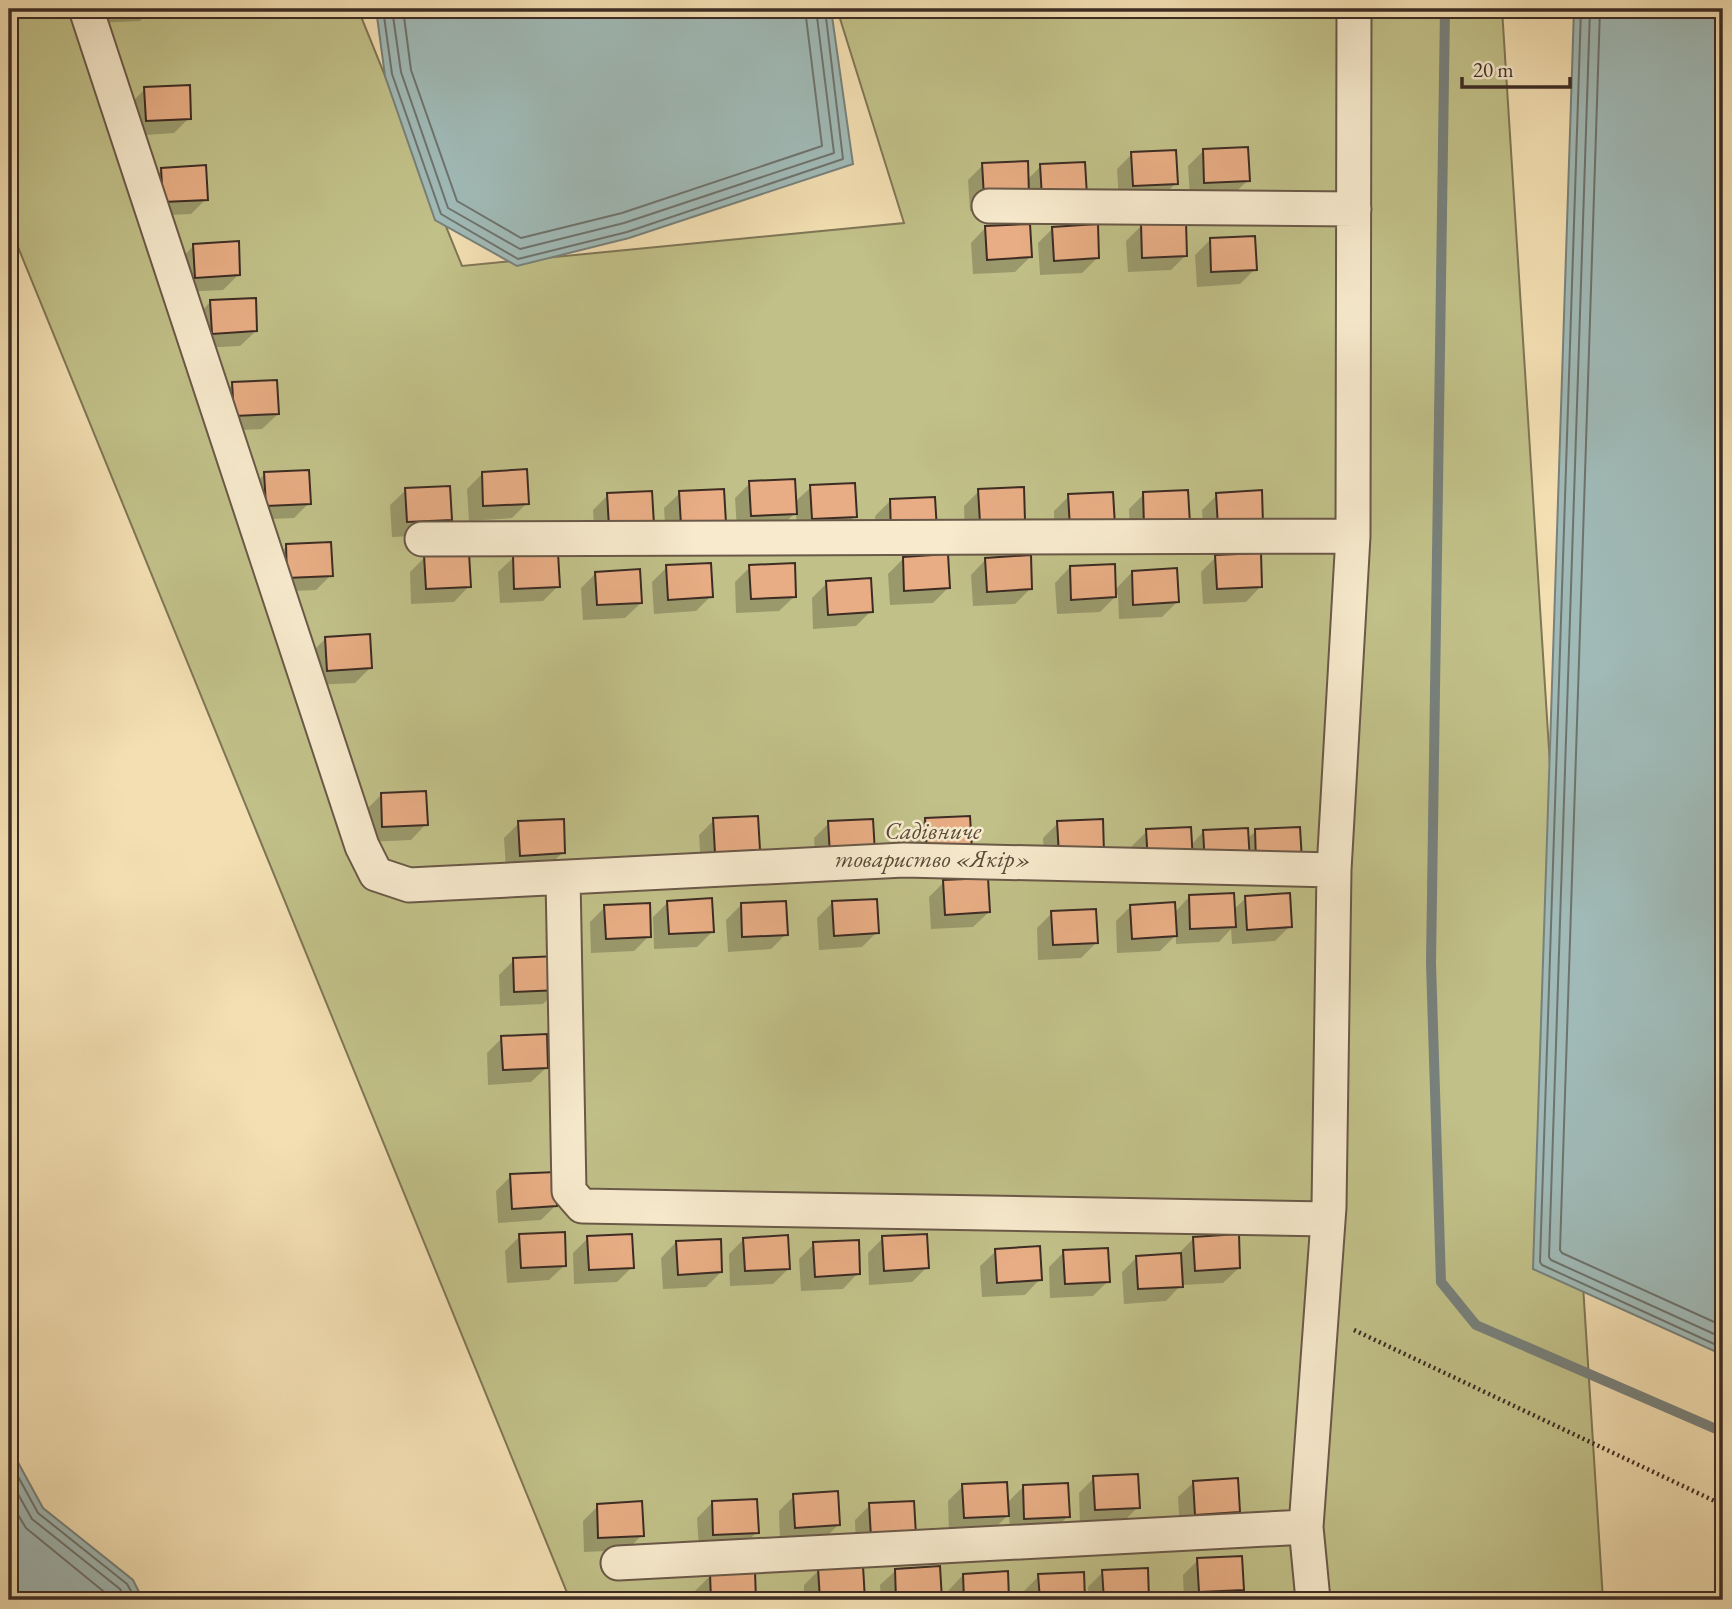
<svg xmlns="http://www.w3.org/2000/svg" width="1732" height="1609" font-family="'EB Garamond',serif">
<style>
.green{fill:#c1c088;stroke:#7f7656;stroke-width:2}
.water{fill:#a0bab7;stroke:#78817c;stroke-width:2}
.shadow{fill:#0003}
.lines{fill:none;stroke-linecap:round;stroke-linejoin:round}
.shore{stroke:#6e736e;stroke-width:2}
.stream{stroke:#78817c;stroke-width:10}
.building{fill:#e8ad84;stroke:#3d2c24;stroke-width:2}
.minor-casing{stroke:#6a5948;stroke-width:37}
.path{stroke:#3d2c24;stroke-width:4.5;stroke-dasharray:2 3.5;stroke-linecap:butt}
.minor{stroke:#f7eacd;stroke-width:33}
.labels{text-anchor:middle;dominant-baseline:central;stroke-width:5;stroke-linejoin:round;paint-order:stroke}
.park-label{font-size:24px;font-style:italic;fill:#574a38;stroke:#f7eacd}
</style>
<rect width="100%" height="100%" fill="#f3dfb2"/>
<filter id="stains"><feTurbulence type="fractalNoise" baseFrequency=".00286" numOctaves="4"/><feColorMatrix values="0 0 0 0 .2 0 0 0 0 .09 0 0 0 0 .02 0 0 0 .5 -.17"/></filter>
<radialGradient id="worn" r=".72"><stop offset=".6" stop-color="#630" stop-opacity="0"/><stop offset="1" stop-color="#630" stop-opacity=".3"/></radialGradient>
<path class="green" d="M9,9h349l104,257 442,-43 -67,-214h665l101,1591h-1033l-561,-1375z"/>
<path class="water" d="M376,9h455l22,155 -224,74 -112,28 -82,-46 -50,-144z
M1574,9h149v1346l-190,-86z
M9,1446l34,62 90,72 10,20h-134z"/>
<path class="shadow" d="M96,9h56l-12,12 -43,2z
M145,89l44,29 -15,15 -42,3 -2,-32z
M1203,151l45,29 -15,15 -43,2 -2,-31z
M1132,154l44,29 -15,15 -42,3 -2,-32z
M1084,164l-72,45 -42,2 -2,-31 15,-15 44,15 14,-14z
M162,170l44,29 -15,15 -43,2 -1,-31z
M1141,226l45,29 -15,15 -43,2 -2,-31z
M986,227l44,30 -15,15 -42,2 -2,-31z
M1053,228l44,30 -15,15 -42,2 -2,-32z
M1210,240l45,29 -15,15 -43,3 -2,-32z
M194,245l44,30 -15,15 -43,2 -1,-31z
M211,301l45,30 -16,15 -42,2 -2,-31z
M233,384l45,30 -16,15 -42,2 -2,-32z
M265,474l44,29 -15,15 -43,2 -2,-31z
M482,474l45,29 -15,15 -43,3 -2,-32z
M750,483l44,20 17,-16 44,29 -15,15 -43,2 -1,-21 -16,16 -43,2 -2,-32z
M1022,489l-57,49 -1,-32 15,-15z
M406,490l44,29 -15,16 -43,2 -2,-32z
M722,491l-56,48 -2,-31 16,-15z
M651,492l-56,49 -2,-31 15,-15z
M1186,492l-56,48 -1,-31 15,-15z
M1112,494l-57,49 -1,-32 15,-15z
M1217,495l45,29 -58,17 -2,-31z
M933,499l-56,48 -2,-31 15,-15z
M287,546l44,29 -15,15 -43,2 -1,-31z
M425,557l44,29 -15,16 -43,2 -1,-32z
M514,557l44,29 -15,15 -43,2 -2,-31z
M1216,557l45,29 -15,16 -43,2 -2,-32z
M904,558l44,30 -15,15 -43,2 -2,-31z
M986,559l44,30 -15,15 -42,2 -2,-31z
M667,567l44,29 -15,15 -42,3 -2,-32z
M750,567l45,29 -16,15 -43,2 -1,-31z
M1070,567l44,24 18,-19 45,30 -15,15 -43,2 -1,-25 -18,18 -43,2 -2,-31z
M596,573l45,30 -16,15 -42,2 -2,-32z
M827,583l44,28 -15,15 -43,3 -1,-31z
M326,638l44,30 -15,15 -43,2 -1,-32z
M381,795l45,29 -15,16 -43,2 -2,-32z
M714,820l44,29 -15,15 -42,3 -2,-32z
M925,820l45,29 -58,18 -2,-32z
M872,821l-56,48 -2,-31 15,-15z
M519,823l44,29 -15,15 -42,3 -2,-32z
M1058,823l45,29 -58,17 -2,-31z
M1147,831l44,14 12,-13 44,7 9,-8 44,29 -166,17 -2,-31z
M944,882l45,30 -16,15 -42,2 -2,-32z
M1189,897l44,13 13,-12 44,28 -15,15 -43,3 -1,-15 -12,13 -43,2v-9l-16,16 -43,2 -1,-32 15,-15 43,7z
M668,902l44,30 -15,15 -43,2 -1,-32z
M832,903l45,29 -15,15 -43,3 -2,-32z
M741,905l45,29 -15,15 -43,3 -2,-32z
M605,907l44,29 -15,15 -43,2 -1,-31z
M1052,913l44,30 -15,15 -43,2 -1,-32z
M514,960l44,29 -15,15 -43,2 -1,-31z
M502,1038l45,29 -16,15 -43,3 -1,-32z
M511,1176l45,29 -15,15 -43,3 -2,-32z
M520,1236l45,29 -16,15 -42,3 -2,-32z
M588,1238l44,29 -15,15 -43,2 -1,-31z
M883,1238l44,29 -15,15 -43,3 -1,-32z
M1194,1238l45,30 -16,15 -42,2 -15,16 -42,3 -2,-32 15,-15 42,-4z
M744,1239l44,30 -15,15 -43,2 -1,-32z
M676,1242l45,30 -15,15 -43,2 -2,-31z
M814,1244l44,29 -15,16 -42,2 -2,-32z
M996,1251l44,28 -15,16 -43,2 -2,-31z
M1064,1252l44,29 -15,15 -43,2 -1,-31z
M1094,1478l44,29 -15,15 -43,2 -1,-31z
M1194,1482l44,30 -15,15 -43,2 -2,-32z
M963,1486l44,17 16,-16 45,29 -15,15 -43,2 -1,-19 -17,17 -43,2 -1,-32z
M794,1496l44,29 -15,15 -43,2 -1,-31z
M712,1503l45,29 -15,15 -43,2 -2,-31z
M913,1503l-57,48 -1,-31 15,-15z
M598,1506l44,29 -15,15 -43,2 -1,-31z
M1198,1560l44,29 -10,11h-48l-1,-25z
M819,1570l44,30h-59v-15z
M896,1570l44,30h-59l-1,-15z
M1146,1570l2,30h-59l-1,-13 15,-15z
M1006,1573l2,27h-59l-1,-9 15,-16z
M753,1574l1,26h-58l-1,-9 15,-15z
M1082,1574l1,26h-58l-1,-9 15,-15z"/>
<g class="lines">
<path class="shore" d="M383,9l9,65 49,140 77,45 109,-27 216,-73 -18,-150
M392,9l9,63 47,136 72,41 104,-26 210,-70 -18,-144
M403,9l8,61 46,131 64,37 101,-25 200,-67 -17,-137
M1581,9l-41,1253 2,3 181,83
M1590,9l-41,1248 2,3 172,78
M1600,9l-40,1241 2,3 161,73
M9,1460l29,53 89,71 9,16
M9,1478l23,41 88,70 6,11
M9,1500l17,28 88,72"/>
<path class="stream" d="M1445,9l-14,954 10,319 35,43 247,107"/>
</g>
<path class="building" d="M190,85l1,34 -45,2 -2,-34z
M1248,147l2,34 -46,2 -1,-34z
M1176,150l2,34 -45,2 -2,-34z
M1028,161l1,34 -45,2 -2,-34z
M1085,162l2,34 -45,2 -2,-34z
M206,165l2,35 -45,2 -2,-34z
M1186,222l1,34 -45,2 -1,-34z
M1030,224l2,33 -45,3 -2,-34z
M1098,224l1,34 -45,3 -2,-34z
M1255,236l2,34 -46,2 -1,-34z
M239,241l1,34 -45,3 -2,-34z
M256,298l1,33 -45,3 -2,-34z
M277,380l2,34 -45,2 -2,-34z
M527,469l2,35 -46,2 -1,-34z
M309,470l2,34 -45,2 -2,-34z
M795,479l2,35 -46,2 -2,-35z
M855,483l2,34 -45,2 -2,-34z
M450,486l2,34 -45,2 -2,-34z
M1024,487l1,34 -45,2 -2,-34z
M724,489l2,34 -45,2 -2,-34z
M1188,490l2,34 -46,2 -1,-34z
M1262,490l1,35 -45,2 -2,-34z
M652,491l2,34 -45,2 -2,-34z
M1113,492l2,34 -45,2 -2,-34z
M935,497l2,34 -46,2 -1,-34z
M331,542l2,34 -46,2 -1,-34z
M469,553l2,34 -45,2 -2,-34z
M558,553l2,34 -46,2 -1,-34z
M1261,553l1,34 -45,2 -2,-34z
M948,554l2,34 -46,3 -1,-34z
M1031,555l1,34 -45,3 -2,-34z
M711,563l2,34 -45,3 -2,-35z
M795,563l1,34 -45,2 -2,-34z
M1115,564l1,33 -45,3 -1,-34z
M1177,568l2,34 -46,3 -1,-34z
M640,569l2,34 -45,2 -2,-33z
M871,578l2,34 -45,3 -2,-34z
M370,634l2,34 -45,3 -2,-34z
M426,791l2,34 -46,2 -1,-34z
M758,816l2,34 -45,3 -2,-35z
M970,816l2,34 -45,3 -2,-35z
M564,819l1,34 -45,3 -2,-35z
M873,819l2,34 -45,2 -2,-34z
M1103,819l1,34 -45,2 -2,-34z
M1191,827l2,34 -45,2 -2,-34z
M1300,827l2,34 -46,2 -1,-34z
M1248,828l2,34 -45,3 -2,-35z
M988,878l2,34 -45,3 -2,-35z
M1234,893l2,34 -46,2 -1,-34z
M1290,893l2,34 -45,3 -2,-34z
M712,898l2,34 -45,2 -2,-33z
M877,899l2,34 -45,3 -2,-35z
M786,901l2,34 -46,2 -1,-34z
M1175,902l2,34 -45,3 -2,-34z
M650,903l1,34 -45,2 -2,-34z
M1096,909l2,34 -45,2 -2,-34z
M558,956l2,34 -46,2 -1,-34z
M547,1034l1,34 -45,2 -2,-34z
M556,1172l1,34 -45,3 -2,-35z
M565,1232l1,34 -45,2 -2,-34z
M632,1234l2,34 -45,2 -2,-34z
M927,1234l2,34 -45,3 -2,-35z
M1239,1234l1,34 -45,3 -2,-34z
M788,1235l2,34 -45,2 -2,-33z
M721,1239l1,33 -44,3 -2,-34z
M859,1240l1,34 -45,3 -2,-35z
M1040,1246l2,34 -45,3 -2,-34z
M1108,1248l2,34 -45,2 -2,-34z
M1181,1253l2,34 -45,2 -2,-33z
M1138,1474l2,34 -45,2 -2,-34z
M1238,1478l2,34 -45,3 -2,-34z
M1007,1482l2,34 -45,2 -2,-34z
M1068,1483l2,34 -46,2 -1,-34z
M838,1491l2,34 -45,3 -2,-34z
M757,1499l2,34 -46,2 -1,-34z
M642,1501l2,35 -46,2 -1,-34z
M914,1501l2,34 -45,2 -2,-34z
M1242,1556l2,34 -45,2 -2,-34z
M863,1566l2,34h-45l-2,-32z
M940,1566l2,34h-46l-1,-31z
M1148,1568l1,32h-45l-2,-30z
M1008,1571l1,29h-45l-1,-26z
M755,1572l1,28h-45l-1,-26z
M1084,1572l1,28h-45l-2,-26z
M692,1592v8h-46v-6z"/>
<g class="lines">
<defs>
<path id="minor" d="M86,9l276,837 14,28 33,11 495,-25 430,10
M989,206l365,3
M422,539l931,-3
M563,878l6,313 13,15 746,13
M618,1563l688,-36
M1313,1600l-7,-73 23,-320 5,-337 19,-334 1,-527"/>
</defs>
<use href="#minor" class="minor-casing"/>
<path class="path" d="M1354,1330l369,175"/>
<use href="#minor" class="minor"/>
</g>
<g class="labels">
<g class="park-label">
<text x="933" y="830">Садівниче<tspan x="933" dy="28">товариство «Якір»</tspan></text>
</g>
</g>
<rect width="1732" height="1609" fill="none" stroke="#f3dfb2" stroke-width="35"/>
<rect x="10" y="10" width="1711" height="1588" fill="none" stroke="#3d2c24" stroke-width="3.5"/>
<rect x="18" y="18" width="1697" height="1574" fill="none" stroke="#3d2c24" stroke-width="2"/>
<path d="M1462 77v10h108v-10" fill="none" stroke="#3d2c24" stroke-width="3.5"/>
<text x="1473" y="77" font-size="21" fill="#3d2c24" stroke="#f7eacd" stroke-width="5" paint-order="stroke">20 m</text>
<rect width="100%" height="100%" filter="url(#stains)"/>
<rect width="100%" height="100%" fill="url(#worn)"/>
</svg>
